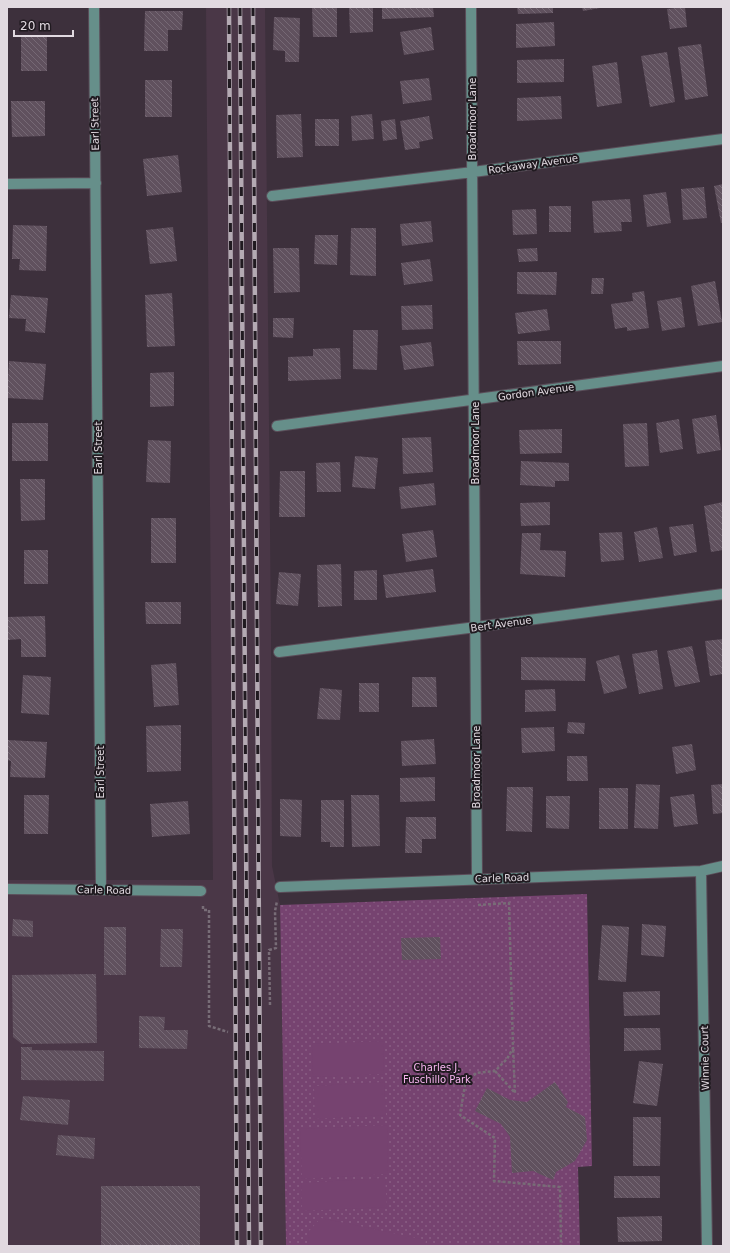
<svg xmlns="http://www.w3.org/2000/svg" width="730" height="1253" font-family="'DejaVu Sans',sans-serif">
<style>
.built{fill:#4a3747}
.grass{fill:url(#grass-dots)}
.garden{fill:#764370}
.building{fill:url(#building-back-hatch)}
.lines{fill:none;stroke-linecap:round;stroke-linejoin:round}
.minor-casing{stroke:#5b4e5a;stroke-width:12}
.path{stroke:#786d77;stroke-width:2.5;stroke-dasharray:3 2;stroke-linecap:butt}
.minor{stroke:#668f8a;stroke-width:10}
.rail-casing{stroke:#b4aab3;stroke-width:4.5}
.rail{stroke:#201a20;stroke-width:3;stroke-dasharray:9;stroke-linecap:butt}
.labels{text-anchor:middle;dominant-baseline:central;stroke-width:4;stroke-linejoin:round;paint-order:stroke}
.street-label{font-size:10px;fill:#e1d9e0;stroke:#201a20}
.park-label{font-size:10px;fill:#f8b6f0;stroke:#201a20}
</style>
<defs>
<pattern id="grass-dots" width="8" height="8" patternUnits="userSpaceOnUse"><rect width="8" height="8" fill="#764370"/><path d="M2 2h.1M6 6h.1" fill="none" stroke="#895e84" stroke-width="1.8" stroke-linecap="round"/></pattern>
<pattern id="building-back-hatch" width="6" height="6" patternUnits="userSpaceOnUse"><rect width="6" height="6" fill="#60515e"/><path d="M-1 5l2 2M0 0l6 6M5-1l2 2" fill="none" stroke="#766975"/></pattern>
</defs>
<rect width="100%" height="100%" fill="#3d303c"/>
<path class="built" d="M206,7h59l6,626 1,233 8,39 6,341h-279v-366h206z"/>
<path class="grass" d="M587,894l5,272 -14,1 2,79h-294l-6,-341z"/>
<path class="garden" d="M383,1041l1,33 -71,3 -1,-33z
M384,1082l2,33 -71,4 -1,-33z
M387,1125l1,49 -86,5 -2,-50z
M385,1178l2,29 -85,4 -1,-28z
M321,1218l105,22 -1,6h-116l-1,-14z"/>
<path class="building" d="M312,7h25v30h-24z
M349,7h24v25l-23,1z
M382,7h51l1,10 -52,2z
M517,7h36v6l-35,1z
M582,7h18v1l-17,3z
M685,7l2,20 -17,2 -3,-20z
M145,11h38l-1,19h-14v21h-24z
M274,17l26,1 -1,44h-14v-11l-12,-1z
M554,22l1,24 -39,2v-24z
M431,27l3,23 -30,5 -4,-23z
M47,35v36h-26v-35z
M701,44l7,52 -23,4 -7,-53z
M667,52l8,50 -25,5 -9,-51z
M564,59v23l-47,1v-23z
M617,62l5,41 -25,4 -5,-41z
M429,78l3,22 -29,4 -3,-23z
M145,80h27v37h-27z
M561,96l1,23 -45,2v-23z
M11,101h34v35l-33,1z
M301,114l2,43 -26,1 -1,-43z
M372,114l2,25 -22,2 -1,-25z
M429,116l4,23 -14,3 1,6 -15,2 -5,-29z
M315,119h24v27h-24z
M395,119l2,20 -14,2 -2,-20z
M178,155l4,37 -35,4 -4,-37z
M723,184v39h-2l-7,-37z
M704,187l3,31 -24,2 -2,-31z
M666,192l5,31 -24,4 -4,-32z
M630,199l2,23h-11l1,9 -28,2 -2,-32z
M549,206h22v26h-22z
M536,209l1,25 -24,1 -1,-25z
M431,221l2,21 -31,4 -2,-22z
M13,225l34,1 -1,45 -27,-1 1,-11h-8z
M173,227l4,34 -27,3 -4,-34z
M351,228h25v48l-26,-1z
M315,235h23l-1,30 -23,-1z
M273,248h26l1,44 -26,1z
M537,248l1,13 -19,1 -2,-13z
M430,259l3,22 -29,4 -3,-22z
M517,272h40l-1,23 -39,-1z
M592,278h12l-1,16h-12z
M715,281l7,41 -24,4 -7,-40z
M644,291l5,37 -22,3v-4l-12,2 -4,-25 22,-3 -1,-8z
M172,293l3,53 -28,1 -2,-52z
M11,295l37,3 -3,35 -20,-2 1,-12 -17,-1z
M681,297l4,30 -23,4 -5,-30z
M432,305l1,24 -31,1 -1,-24z
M547,309l3,21 -32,4 -3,-21z
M273,318h21l-1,20 -20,-1z
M353,330h25l-1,40 -24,-1z
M517,341h44v23l-43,1z
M431,342l3,24 -30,4 -4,-24z
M340,348l1,31 -53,2v-24l25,-1v-7z
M9,361l37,3 -3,36 -36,-2z
M174,372v34l-24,1v-34z
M716,415l5,35 -24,4 -5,-35z
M679,419l4,30 -23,4 -4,-30z
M12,423h36v38h-36z
M647,423l2,43 -24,1 -2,-43z
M562,429v24l-42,1 -1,-24z
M431,437l2,35 -30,2 -1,-36z
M148,440l23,1 -1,42 -24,-1z
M355,456l23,2 -3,31 -23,-2z
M521,461l48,2v18h-14v6l-35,-2z
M340,462l1,30h-24l-1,-29z
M280,471h25v46h-26z
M20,479h25v41l-24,1z
M434,483l2,22 -35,4 -2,-22z
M550,502v23l-29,1 -1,-23z
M723,502v48l-12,2 -7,-46z
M151,518h25v45h-25z
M693,524l4,28 -23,4 -5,-29z
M657,527l6,31 -24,4 -5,-30z
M433,530l4,27 -31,5 -4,-28z
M622,532l2,28 -23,2 -2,-29z
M522,533h19l-1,17 26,1 -1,26 -45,-3z
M24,550h24v34h-24z
M341,564l1,42 -24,1 -1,-42z
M433,569l3,23 -50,6 -3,-23z
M377,570v30h-23v-29z
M279,572l22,2 -3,32 -22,-2z
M145,602h36v22h-35z
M45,616l1,41h-25v-18l-13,1 -1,-23z
M723,639v35l-13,2 -5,-35z
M692,646l8,36 -25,5 -8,-36z
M657,650l6,39 -24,5 -7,-40z
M619,655l8,33 -23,6 -8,-33z
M521,657l65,1 -1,23 -64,-1z
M176,663l3,42 -25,2 -3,-42z
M23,675l28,2 -2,38 -28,-2z
M412,677h24l1,30h-25z
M359,683h20v29h-20z
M320,688l22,2 -2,30 -23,-1z
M555,689l1,22 -31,1v-22z
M568,722l17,1 -1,11 -17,-1z
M181,725v46l-34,1 -1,-46z
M554,727l1,24 -33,2 -1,-25z
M434,739l2,25 -34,2 -1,-25z
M7,740l40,2 -2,36 -35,-1 1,-16 -4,-1z
M692,744l4,26 -20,4 -4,-27z
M567,756h20l1,25h-21z
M435,777v24l-35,1v-24z
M636,784l24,1 -2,44 -24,-1z
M723,784v29l-10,1 -2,-29z
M507,787h26l-1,45 -26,-1z
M599,788h29v41h-29z
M694,794l4,30 -24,3 -4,-30z
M24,795h25l-1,39h-24z
M351,795h28l1,51 -28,1z
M546,796h24l-1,33 -23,-1z
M280,799l22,1 -1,37 -21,-1z
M321,800h23v47h-14v-5h-9z
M188,801l2,33 -38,3 -2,-33z
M406,817h30v22h-14v14h-17z
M13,919l20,2v16l-21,-1z
M642,924l24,2 -2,31 -23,-2z
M602,925l27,2 -3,55 -28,-2z
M104,927h22v48h-22z
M161,929h22l-1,38h-22z
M440,937l1,22 -39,1 -1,-22z
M96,974l1,69 -75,1 -9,-7 -1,-62z
M660,991v24l-36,1 -1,-24z
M139,1016l26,1 -1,13h24l-1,19 -48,-1z
M624,1028h36l1,22 -37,1z
M21,1047h11v3l72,1v30l-83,-1z
M639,1061l24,3 -6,42 -24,-3z
M555,1082l13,20 -2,5 19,10 2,23 -12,21 -19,11 -3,8 -20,-9 -21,2 -2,-36 -9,-13 -26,-13 12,-23 23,12 17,2z
M23,1096l47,4 -2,25 -48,-5z
M633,1117h28l-1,49h-27z
M58,1135l37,3 -1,21 -38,-4z
M614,1176h46v22h-46z
M101,1186h99v60h-99z
M662,1216v25l-44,1 -1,-25z"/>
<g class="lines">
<defs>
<path id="minor" d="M94,7l7,883
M471,7l6,872
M7,184l89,-1
M272,196l201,-24 250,-33
M277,426l446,-60
M279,652l197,-25 247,-33
M701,871l6,375
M280,887l421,-16 22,-5
M7,889l194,2"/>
</defs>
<use href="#minor" class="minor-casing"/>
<path class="path" d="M478,905l31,-2 4,145 -6,11 -12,12 -19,2 -11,12 -5,30 35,23 -1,43 66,6 1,59
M203,906v4h6v116l19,6
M270,1005l-1,-55 7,-2 -1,-37 2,-10
M495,1071l20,22 -2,-45"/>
<use href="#minor" class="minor"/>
<defs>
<path id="rail" d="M229,7l8,1239
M240,7l9,1239
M253,7l8,1239"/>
</defs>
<use href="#rail" class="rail-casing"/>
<use href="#rail" class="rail"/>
</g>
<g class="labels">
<g class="street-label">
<text transform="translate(472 119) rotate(-90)">Broadmoor Lane</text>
<text transform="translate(95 124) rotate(-91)">Earl Street</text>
<text transform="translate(533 164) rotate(-8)">Rockaway Avenue</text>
<text transform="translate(536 392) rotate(-8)">Gordon Avenue</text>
<text transform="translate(475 443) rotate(-90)">Broadmoor Lane</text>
<text transform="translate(98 448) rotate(-90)">Earl Street</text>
<text transform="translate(501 624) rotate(-8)">Bert Avenue</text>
<text transform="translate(476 767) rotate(-90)">Broadmoor Lane</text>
<text transform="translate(100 772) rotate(-90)">Earl Street</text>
<text transform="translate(502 878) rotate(-2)">Carle Road</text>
<text transform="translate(104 890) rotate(1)">Carle Road</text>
<text transform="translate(705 1058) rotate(-91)">Winnie Court</text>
</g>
<g class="park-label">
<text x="437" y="1067">Charles J.<tspan x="437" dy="12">Fuschillo Park</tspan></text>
</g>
</g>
<rect width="730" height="1253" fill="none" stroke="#e1d9e0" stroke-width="16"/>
<path d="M14 30v6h59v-6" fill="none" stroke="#e1d9e0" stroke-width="2"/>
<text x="20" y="30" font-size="12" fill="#e1d9e0" stroke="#201a20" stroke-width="3" paint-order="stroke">20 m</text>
</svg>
